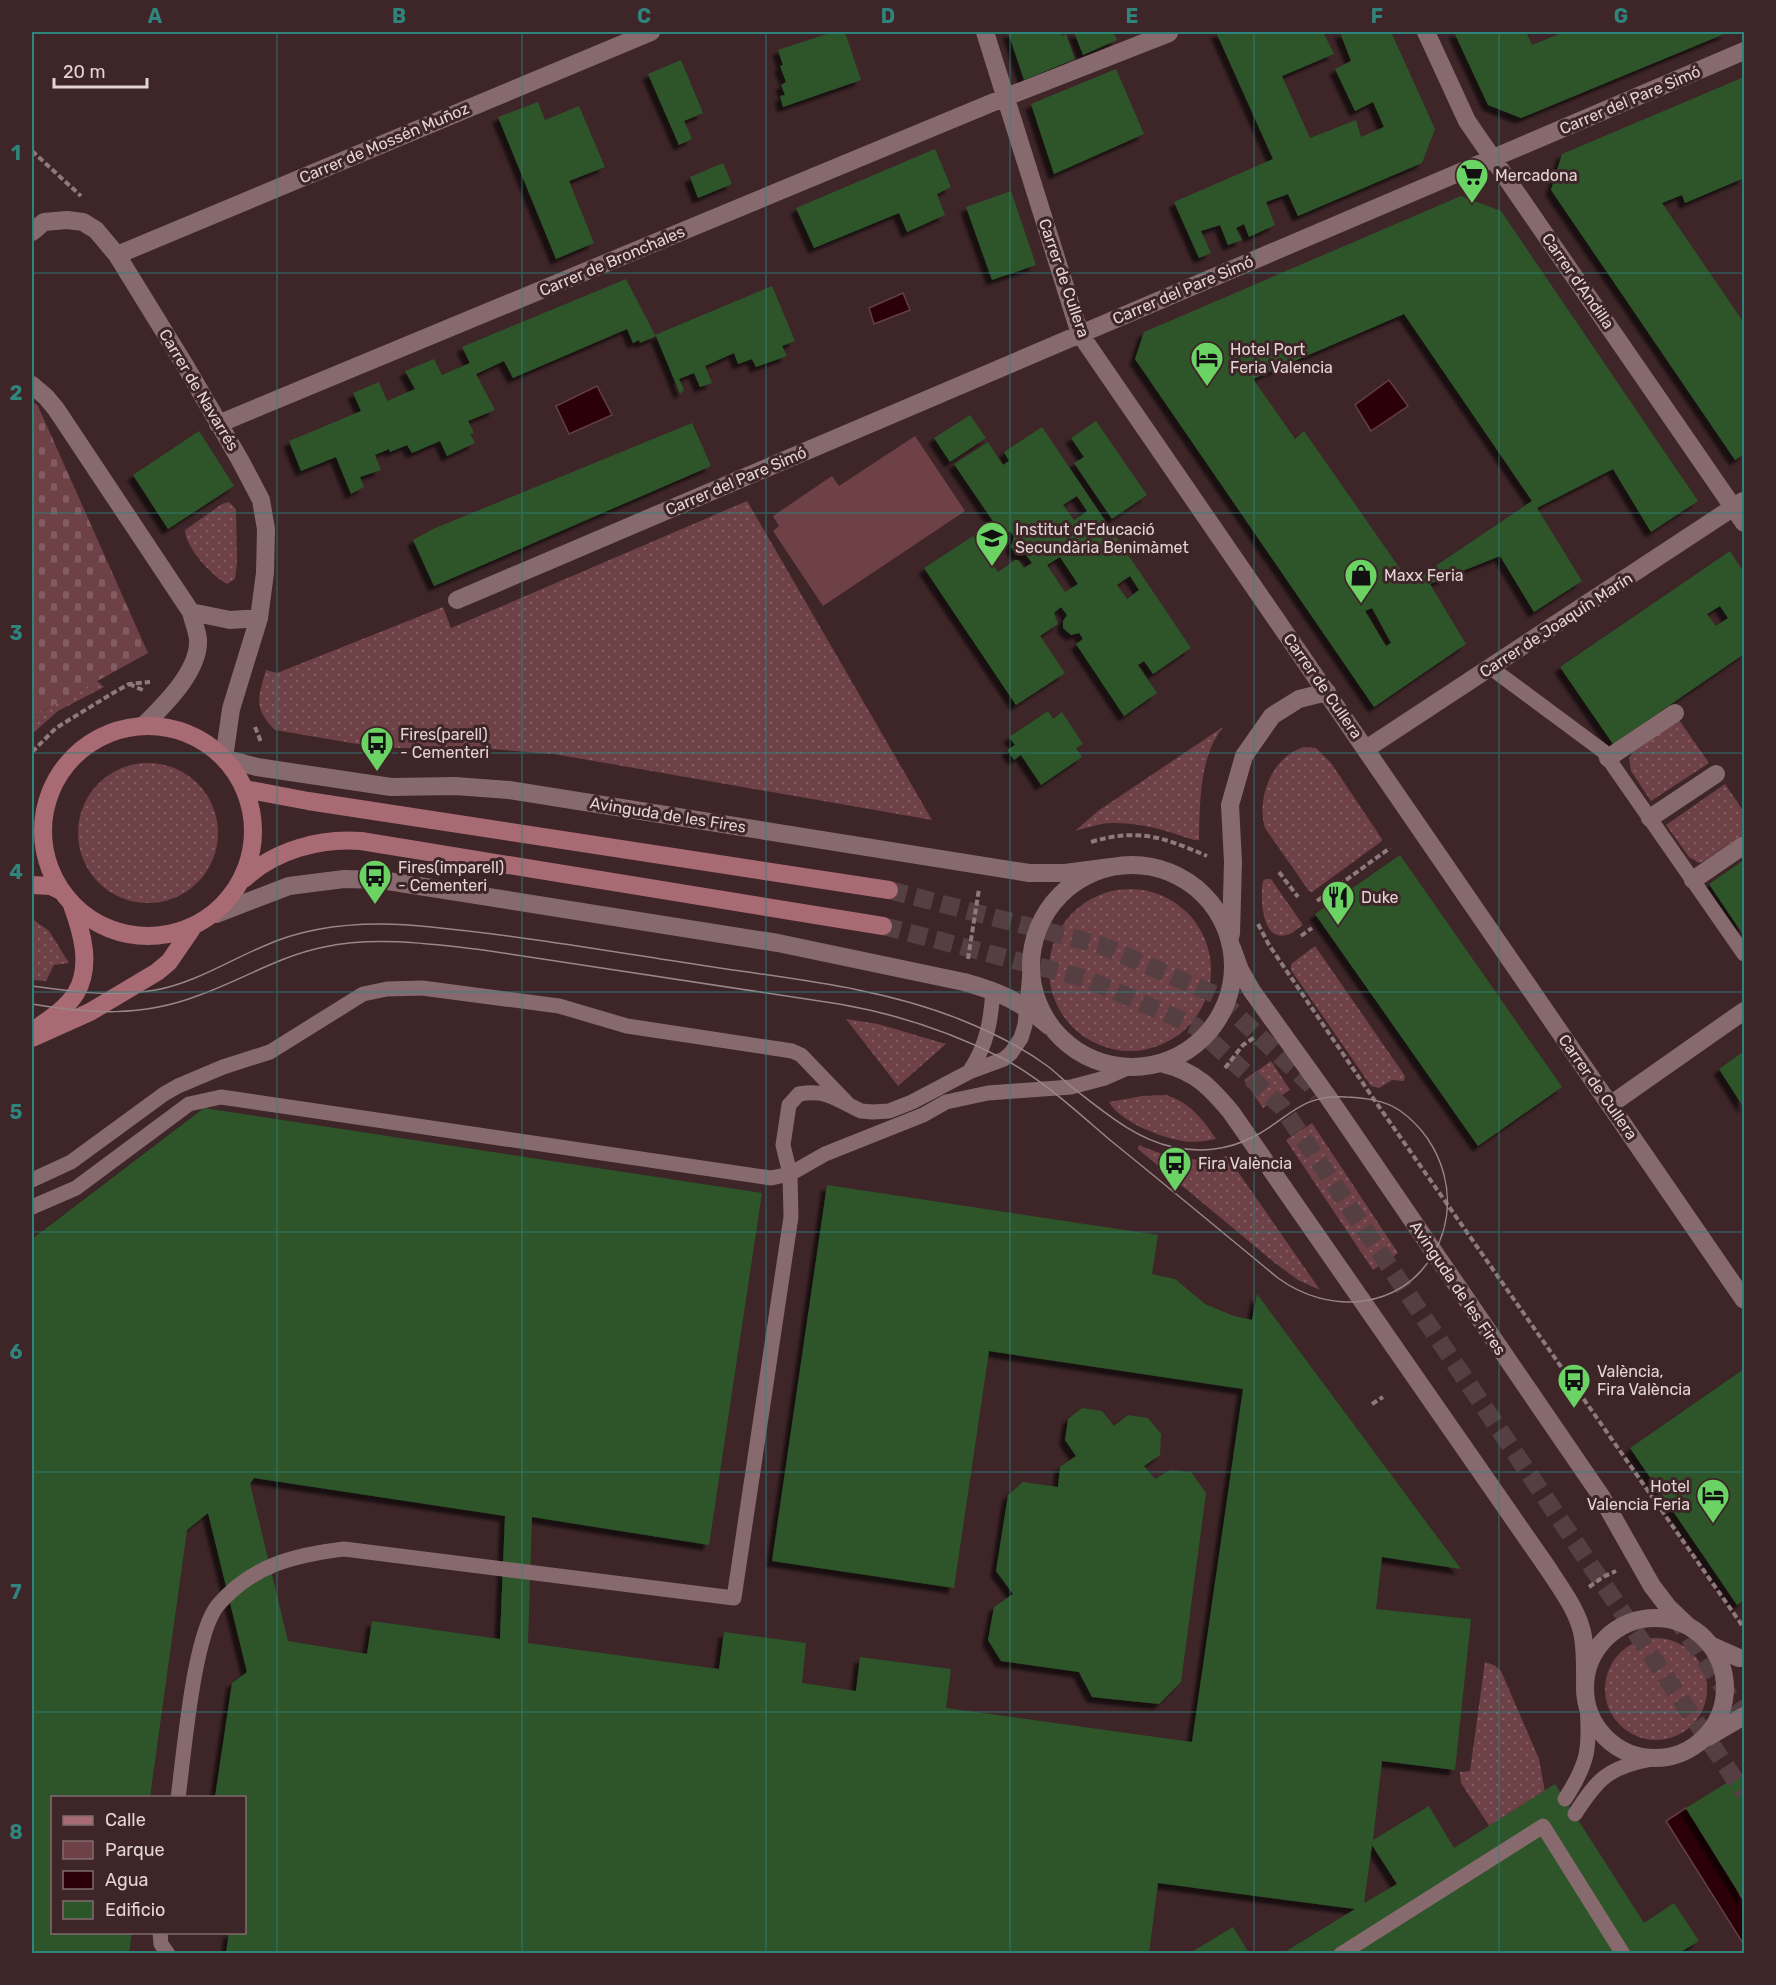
<svg xmlns="http://www.w3.org/2000/svg" width="1776" height="1985" font-family="Rubik,sans-serif">
<style>
.grass{fill:url(#grass-dots)}
.cemetery{fill:url(#cemetery-stones)}
.park{fill:#6e4147}
.water{fill:#2c0007;stroke:#634045;stroke-width:1.5}
.building{fill:#2d552a;fill-rule:evenodd;filter:url(#shadow)}
.lines{fill:none;stroke-linecap:round;stroke-linejoin:round}
.secondary-tunnel{stroke:#563f42;stroke-width:18;stroke-dasharray:18 9;stroke-linecap:butt}
.path{stroke:#8e7a7c;stroke-width:4;stroke-dasharray:6 3;stroke-linecap:butt}
.lane{stroke:#866a6d;stroke-width:15}
.street{stroke:#866a6d;stroke-width:18}
.secondary{stroke:#a86a73;stroke-width:18}
.tram{stroke:#998688;stroke-width:1.5}
.grid{fill:none;stroke:#2f847d;stroke-width:1.5;stroke-opacity:0.55}
.labels{text-anchor:middle;dominant-baseline:central;stroke-width:6;stroke-linejoin:round;paint-order:stroke}
.street-label{font-size:16px;fill:#e4d4d5;stroke:#3d2528}
.poi-label{font-size:16px;fill:#e4d4d5;stroke:#3d2528;text-anchor:start}
.neatline{fill:none;stroke:#2f847d;stroke-width:2}
.grid-label{font-size:20px;text-anchor:middle;font-weight:bold;fill:#2f847d}
</style>
<defs>
<pattern id="grass-dots" width="8" height="8" patternUnits="userSpaceOnUse" patternTransform="scale(1.5)"><rect width="8" height="8" fill="#6e4147"/><path d="M2 2h.1M6 6h.1" fill="none" stroke="#835c61" stroke-width="1.8" stroke-linecap="round"/></pattern>
<pattern id="cemetery-stones" width="16" height="16" patternUnits="userSpaceOnUse" patternTransform="scale(1.5)"><rect width="16" height="16" fill="#6e4147"/><path d="M2 7V4a2 2 0 0 1 4 0v3zM10 15v-3a2 2 0 0 1 4 0v3z" fill="#835c61"/></pattern>
<filter id="shadow"><feDropShadow dx="-5.5" dy="5.5" stdDeviation="1.5" flood-color="#0009"/></filter>
</defs>
<rect width="100%" height="100%" fill="#3d2528"/>
<path class="grass" d="M747,501l185,319 -378,-66 -78,-6h-95l-106,-18c-22,-22 -17,-32 -9,-60l11,3 166,-66 8,21z
M229,502l7,7 1,54 -2,16 -8,5c-15,-8 -42,-37 -42,-54l37,-26z
M97,681l7,6 -46,24 -26,23v-17z
M1679,720l30,43 -58,38 -20,-30 -2,-13 4,-6z
M1223,727c-24,31 -23,75 -24,113h-5c-26,-9 -54,-18 -82,-17 -12,0 -25,5 -37,8l23,-20z
M1304,747l12,1 15,15 51,76v2l-70,51 -3,-1 -44,-63c-9,-31 7,-71 39,-81z
M78 833a70 70 0 1 1 140 0a70 70 0 1 1-140 0Z
M1725,784l19,28v22l-40,27 -5,2 -10,-6 -23,-32z
M1266,879h5l32,46c-5,3 -11,9 -17,10 -25,7 -26,-40 -23,-54z
M1049 970a81 81 0 1 1 162 0a81 81 0 1 1-162 0Z
M32,919l17,12 20,32 -15,2 -8,16 -14,-1z
M1315,946l90,130 -1,5 -12,-1 -13,8 -8,-2 -80,-116v-6z
M846,1019l32,5 68,20 -48,42z
M1271,1061l19,29 -27,18 -19,-28z
M1166,1095c23,7 37,24 50,44 -11,2 -21,4 -33,2 -21,-3 -63,-19 -74,-39l33,-6z
M1312,1123l86,130 -25,17 -87,-130z
M1139,1145c29,13 57,19 88,11l93,134 -22,-10 -23,-17 -137,-114z
M1605 1689a51 51 0 1 1 102 0a51 51 0 1 1-102 0Z
M1485,1662l9,3 7,6 38,88 6,33 -55,35 -29,-44 -1,-11 10,-1z"/>
<path class="cemetery" d="M32,401l6,5 110,247 -116,64z"/>
<path class="park" d="M915,436l50,75 -142,95 -50,-75 6,-5 -6,-10 59,-40 7,10z"/>
<path class="water" d="M903,293l7,17 -36,14 -5,-16z
M1389,380l19,26 -37,25 -16,-26z
M597,386l15,29 -43,19 -13,-28z
M1686,1808l58,93v44l-78,-124z"/>
<path class="building" d="M833,32h12l16,48 -78,27 -3,-11 5,-1 -4,-10 5,-3 -6,-16 3,-1 -5,-15z
M1008,32h52l2,4 4,-2 9,25 -51,21z
M1074,32h39l4,8 -34,15z
M1216,32h107l11,22 -52,22 28,62 46,-18 5,17 23,-10 -11,-25 -18,9 -20,-42 16,-8 -11,-29h51l44,97 -13,34 -124,53 -10,-22 -22,8 9,23 -26,12 -5,-13 -8,4 6,12 -14,5 -8,-20 -19,6 10,22 -12,5 -25,-56 99,-43z
M1454,32h72l6,13 32,-13h165l-208,86 -33,-13z
M681,60l22,53 -19,8 8,18 -13,6 -31,-71z
M1116,69l28,65 -90,40 -23,-70z
M1744,77v101l-59,25 -3,-8 -20,8 82,120v131l-9,6 -184,-270 11,-36z
M538,102l7,18 34,-14 26,61 -36,14 25,62 -38,16 -58,-142z
M935,149l16,38 -14,7 8,21 -38,17 -8,-19 -85,35 -18,-40z
M723,163l9,21 -34,14 -8,-21z
M1011,191l25,74 -44,15 -26,-73z
M1461,196l40,15 197,290 -47,31 -38,-63 -76,39 45,73 -48,31 -34,-56 -70,28 36,60 -92,63 -239,-348 9,-27zM1404,314l128,187 -122,82 -106,-152 -9,8 -42,-60zM1372,608l19,35 -5,3 -21,-35z
M626,279l29,56 117,-49 23,55 -13,5 5,10 -31,11 -4,-8 -14,5 -4,-11 -29,13 7,17 -12,4 -6,-14 -15,6 5,11 -4,4 -24,-58 -16,7 -1,-3 -6,3 -6,-14 -114,49 -9,-17 -28,13 19,36 -27,11 6,12 -4,1 5,9 -28,13 -7,-15 -28,12 -5,-8 -17,7 -1,-3 -14,6 6,15 -21,7 4,10 -13,7 -15,-37 -35,14 -12,-30 72,-30 -8,-18 26,-11 8,19 28,-12 -10,-18 29,-12 8,16 28,-12 -8,-16z
M970,415l16,23 -36,24 -16,-24z
M1096,421l51,74 -35,24 -38,-56 10,-6 -13,-19z
M692,423l19,43 -277,120 -21,-46 20,-11z
M1042,427l149,221 -38,26 -9,-13 -6,4 19,28 -33,23 -48,-72 7,-5 -4,-6 -8,2 -8,-7v-7l4,-6 -6,-8 -7,6 4,11 -18,12 25,37 -49,32 -92,-137 49,-32 25,36 17,-12h3l6,8 8,-5 -6,-8h-6l-6,-3 -3,-5 3,-10 -4,-6 -7,5 -49,-72 34,-22 15,23 6,-4 -5,-9zM1077,496l10,15 -13,9 -11,-15zM1060,557l18,27 -13,8 -18,-27zM1130,576l9,14 -12,9 -10,-14z
M199,431l35,55 -66,43 -35,-54z
M1730,551l14,22v81l-131,90 -53,-77zM1720,606l8,12 -12,8 -9,-12z
M1048,711l5,8 9,-7 21,32 -7,4 6,9 -41,28 -20,-30 -7,5 -7,-10 8,-5 -6,-8z
M1400,855l162,232 -84,59 -163,-232z
M1744,860v76l-35,-52z
M1744,1051v57l-25,-39z
M204,1108l558,85 -53,352 -177,-28 -4,126 191,26 5,-37 82,11 -4,40 54,8 4,-34 91,12 -5,39 246,34 51,-353 -254,-38 -35,237 -182,-27 55,-376 331,50 -6,39 23,5 30,25 29,12 18,4 5,-26 204,275 -79,-12 -6,52 95,10 -16,151 -73,-9 -9,79 56,-34 25,42 101,-64 89,139 30,-20 25,38 -20,12h-396l72,-44 -197,-26 -9,70h-923l3,-21h15v-135h-29l17,-114 15,-11 -39,-159 -21,17 -37,267h-98v135h80l-3,21h-97v-714zM254,1478l251,38 -5,123 -128,-18 -5,33 -79,-13 -38,-157zM1372,1845l25,39 -33,19z
M1744,1369v231l-7,5 -107,-157z
M1082,1408l20,3 12,15 14,-11 20,3 13,16 -1,21 -16,11 11,13 15,-9 21,2 15,21 -25,189 -22,22 -67,-7 -13,-25 -78,-11 -13,-21 6,-33 19,-13 -17,-23 12,-76 15,-13 35,5 2,-20 16,-11 -11,-16 3,-21z
M1744,1772v129l-58,-93z
M1233,1927l16,26h-59z"/>
<g class="lines">
<path class="secondary-tunnel" d="M889,890l211,55 114,49 97,91 7,10
M883,926l204,53 108,47 87,81 462,686
M1674,1615l70,103"/>
<path class="path" d="M32,151l49,45
M129,684l16,7
M255,727l6,15
M32,752l24,-24 57,-35 16,-9 21,-2
M1091,842c47,-14 72,-5 116,14
M1279,872l19,25
M1317,901l73,-53
M1258,924l11,21 106,156 369,527
M1301,936l11,-8
M968,959l11,-70
M1225,1068l18,-23 12,-8
M1372,1404l11,-7
M1589,1587l14,-10 13,-6"/>
<path class="lane" d="M1491,668l112,83 141,203
M969,1072c18,-26 22,-52 24,-82
M32,1180l39,-18 93,-68 14,-8 45,-19 47,-15 93,-58 24,-5 35,-1 137,18 68,20 165,25 9,4 48,50 12,6 12,1 16,-1 23,-9 57,-30 35,-13 7,-6 10,-15 4,-13 5,-52
M32,1207l44,-19 113,-84 32,-7 550,81 19,-4 35,-20 98,-39 23,-13 42,-9 83,-6 34,-9 25,-11
M178,1798c6,-43 15,-163 40,-193 34,-40 77,-50 126,-56l390,49 57,-381 -1,-43 -7,-29 6,-40 10,-11c22,-4 31,1 50,11
M1565,1799c24,-37 25,-51 22,-94
M1575,1814c23,-36 34,-47 77,-55
M160,1932l1,12 7,10
M1341,1954l202,-128 80,128"/>
<path class="street" d="M985,32l95,302 664,966
M1426,32l41,89 277,402
M32,232l12,-10 23,-2 16,2 13,8 21,25 69,112 54,93 21,40 5,29 -1,44 -6,45 -28,91 -7,49 33,9 134,20 64,-1 54,4 520,83h36l46,-6
M117,255l534,-223
M32,385l14,12 10,12 135,203c2,9 6,18 7,27 2,32 -34,66 -54,86
M218,424l788,-327 163,-64
M457,600l1287,-549
M191,612l39,8 29,-2
M1366,749l377,-248
M1608,758l67,-45
M1650,818l66,-44
M1031 966a101 101 0 1 1 202 0a101 101 0 1 1-202 0Z
M1693,880l51,-35
M216,914l73,-28 55,-7 37,1 397,63 186,39c36,10 56,19 85,44
M1231,934l2,-72 -3,-57 14,-49 28,-40 27,-17 28,-7
M1232,948l8,22 12,21 76,106 273,399 51,90 16,21 20,19
M1164,1064c32,8 46,23 67,48l318,458c12,19 26,37 32,58 5,17 4,38 4,56
M1610,1105l134,-94
M1585 1688a70 70 0 1 1 140 0a70 70 0 1 1-140 0Z
M1710,1645l29,13h5
M1708,1737l36,-21"/>
<path class="secondary" d="M43 831a105 105 0 1 1 210 0a105 105 0 1 1-210 0Z
M245,789l63,12 581,89
M244,879c31,-29 76,-41 117,-38l522,85
M32,885l19,1 10,5
M41,1025c13,-9 27,-19 35,-32 16,-27 6,-61 -4,-88
M32,1038l58,-26 67,-40 12,-10 22,-32"/>
<path class="tram" d="M32,986c42,6 82,11 124,4 38,-7 72,-29 108,-44 51,-23 112,-25 167,-19 92,9 183,25 275,39 85,13 173,21 253,53 30,12 61,27 87,46 10,7 18,16 27,23 30,23 62,51 100,59 26,6 54,3 78,-9 36,-17 49,-45 96,-41 17,1 37,3 52,13 45,31 63,93 35,143 -33,58 -106,62 -156,25 -56,-46 -111,-92 -168,-138 -34,-29 -68,-61 -108,-82 -53,-27 -105,-44 -163,-54l-356,-54c-52,-6 -107,-14 -159,-3 -45,9 -84,34 -127,49 -55,21 -108,18 -165,8"/>
</g>
<path class="grid" d="M277,32v1922M522,32v1922M766,32v1922M1010,32v1922M1254,32v1922M1499,32v1922M32,273h1712M32,513h1712M32,753h1712M32,992h1712M32,1232h1712M32,1472h1712M32,1712h1712"/>
<defs>
<symbol id="supermarket-pin" viewBox="-11 -11 22 30"><path d="M0 17L-7.5 6A9.5 9.5 0 1 1 7.5 6Z" fill="#6ad364" stroke="#3d2528"/><path d="M-6-5.5h2.5l.6 2H6L4.5 2H-2.5L-4.4-4H-6ZM-1.5 3.2a1.3 1.3 0 1 0 .1 0ZM3 3.2a1.3 1.3 0 1 0 .1 0Z" fill="#111"/></symbol>
<symbol id="hotel-pin" viewBox="-11 -11 22 30"><path d="M0 17L-7.5 6A9.5 9.5 0 1 1 7.5 6Z" fill="#6ad364" stroke="#3d2528"/><path d="M-6-4.5h1.5V1H6V5H4.5V3h-9V5H-6ZM-4 0a1.8 1.8 0 1 1 3.6 0ZM.5 0V-2.5h3Q6-2.5 6 0Z" fill="#111"/></symbol>
<symbol id="school-pin" viewBox="-11 -11 22 30"><path d="M0 17L-7.5 6A9.5 9.5 0 1 1 7.5 6Z" fill="#6ad364" stroke="#3d2528"/><path d="M0-5L7-2L0 1L-7-2ZM-4 1L0 2.5L4 1V4Q0 6-4 4Z" fill="#111"/></symbol>
<symbol id="shop-pin" viewBox="-11 -11 22 30"><path d="M0 17L-7.5 6A9.5 9.5 0 1 1 7.5 6Z" fill="#6ad364" stroke="#3d2528"/><path d="M-5-2.5h2.3a2.7 3.5 0 0 1 5.4 0H5L5.5 6h-11ZM-1.5-2.5h3a1.5 2.3 0 0 0-3 0Z" fill="#111"/></symbol>
<symbol id="bus-pin" viewBox="-11 -11 22 30"><path d="M0 17L-7.5 6A9.5 9.5 0 1 1 7.5 6Z" fill="#6ad364" stroke="#3d2528"/><path d="M-5-6H5V4H4V6H2V4H-2V6H-4V4H-5ZM-3.5-4V0h7V-4ZM-3.5 1.2v1.5H-2V1.2ZM2 1.2v1.5H3.5V1.2Z" fill="#111"/></symbol>
<symbol id="restaurant-pin" viewBox="-11 -11 22 30"><path d="M0 17L-7.5 6A9.5 9.5 0 1 1 7.5 6Z" fill="#6ad364" stroke="#3d2528"/><path d="M-5-6h1v4h1v-4h1v4h1v-4h1v5L-1.5 .5V6h-2V.5L-5-1ZM5-6V6H3V1.5H1.5Q1.5-4 5-6Z" fill="#111"/></symbol>
</defs>
<g fill-rule="evenodd">
<use href="#supermarket-pin" x="1453" y="156" width="38" height="52"/>
<use href="#hotel-pin" x="1188" y="339" width="38" height="52"/>
<use href="#school-pin" x="973" y="519" width="38" height="52"/>
<use href="#shop-pin" x="1342" y="556" width="38" height="52"/>
<use href="#bus-pin" x="358" y="724" width="38" height="52"/>
<use href="#bus-pin" x="356" y="857" width="38" height="52"/>
<use href="#restaurant-pin" x="1319" y="878" width="38" height="52"/>
<use href="#bus-pin" x="1156" y="1144" width="38" height="52"/>
<use href="#bus-pin" x="1555" y="1361" width="38" height="52"/>
<use href="#hotel-pin" x="1694" y="1476" width="38" height="52"/>
</g>
<g class="labels">
<g class="street-label">
<text transform="translate(1630 100) rotate(-23)">Carrer del Pare Simó</text>
<text transform="translate(384 143) rotate(-23)">Carrer de Mossén Muñoz</text>
<text transform="translate(612 261) rotate(-23)">Carrer de Bronchales</text>
<text transform="translate(1064 278) rotate(71)">Carrer de Cullera</text>
<text transform="translate(1578 281) rotate(55)">Carrer d'Andilla</text>
<text transform="translate(1183 290) rotate(-23)">Carrer del Pare Simó</text>
<text transform="translate(199 390) rotate(59)">Carrer de Navarrés</text>
<text transform="translate(736 481) rotate(-23)">Carrer del Pare Simó</text>
<text transform="translate(1556 625) rotate(-33)">Carrer de Joaquín Marín</text>
<text transform="translate(1323 686) rotate(55)">Carrer de Cullera</text>
<text transform="translate(668 815) rotate(9)">Avinguda de les Fires</text>
<text transform="translate(1598 1087) rotate(55)">Carrer de Cullera</text>
<text transform="translate(1458 1288) rotate(56)">Avinguda de les Fires</text>
</g>
<g class="poi-label">
<text x="1495" y="175">Mercadona</text>
<text x="1230" y="349">Hotel Port<tspan x="1230" dy="18">Feria Valencia</tspan></text>
<text x="1015" y="529">Institut d'Educació<tspan x="1015" dy="18">Secundària Benimàmet</tspan></text>
<text x="1384" y="575">Maxx Feria</text>
<text x="400" y="734">Fires(parell)<tspan x="400" dy="18">- Cementeri</tspan></text>
<text x="398" y="867">Fires(imparell)<tspan x="398" dy="18">- Cementeri</tspan></text>
<text x="1361" y="897">Duke</text>
<text x="1198" y="1163">Fira València</text>
<text x="1597" y="1371">València,<tspan x="1597" dy="18">Fira València</tspan></text>
<text x="1690" y="1486" text-anchor="end">Hotel<tspan x="1690" dy="18">Valencia Feria</tspan></text>
</g>
</g>
<rect width="1776" height="1985" fill="none" stroke="#3d2528" stroke-width="66"/>
<rect x="51" y="1796" width="195" height="138" fill="#3d2528" stroke="#806b6d" stroke-width="1.5"/>
<rect x="63" y="1816" width="30" height="9" fill="#a86a73" stroke="#806b6d" stroke-width="1.5"/>
<text x="105" y="1826" font-size="18" fill="#e4d4d5">Calle</text>
<rect x="63" y="1841" width="30" height="18" fill="#6e4147" stroke="#806b6d" stroke-width="1.5"/>
<text x="105" y="1856" font-size="18" fill="#e4d4d5">Parque</text>
<rect x="63" y="1871" width="30" height="18" fill="#2c0007" stroke="#806b6d" stroke-width="1.5"/>
<text x="105" y="1886" font-size="18" fill="#e4d4d5">Agua</text>
<rect x="63" y="1901" width="30" height="18" fill="#2d552a" stroke="#806b6d" stroke-width="1.5"/>
<text x="105" y="1916" font-size="18" fill="#e4d4d5">Edificio</text>
<path d="M54 78v9h93v-9" fill="none" stroke="#e4d4d5" stroke-width="3"/>
<text x="63" y="78" font-size="18" fill="#e4d4d5" stroke="#3d2528" stroke-width="4.5" paint-order="stroke">20 m</text>
<rect x="33" y="33" width="1710" height="1919" class="neatline"/>
<g class="grid-label">
<text x="155" y="23">A</text>
<text x="399" y="23">B</text>
<text x="644" y="23">C</text>
<text x="888" y="23">D</text>
<text x="1132" y="23">E</text>
<text x="1377" y="23">F</text>
<text x="1621" y="23">G</text>
<text x="16" y="160">1</text>
<text x="16" y="400">2</text>
<text x="16" y="640">3</text>
<text x="16" y="879">4</text>
<text x="16" y="1119">5</text>
<text x="16" y="1359">6</text>
<text x="16" y="1599">7</text>
<text x="16" y="1839">8</text>
</g>
</svg>
